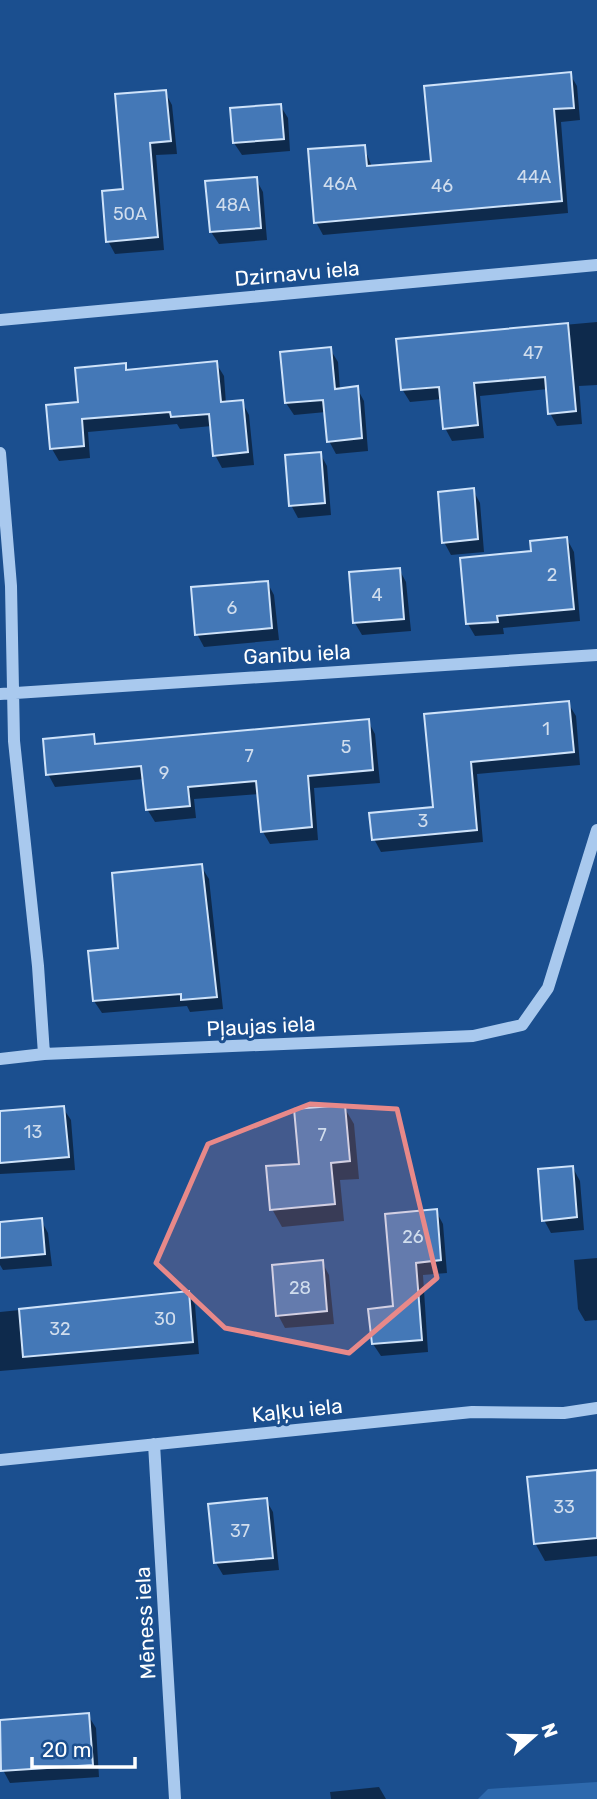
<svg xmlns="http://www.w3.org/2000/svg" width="597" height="1799" font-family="Rubik,sans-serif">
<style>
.green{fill:#2e69ad}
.shadow{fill:#0007}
.building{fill:#4478b7;stroke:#cfe3fa;stroke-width:2}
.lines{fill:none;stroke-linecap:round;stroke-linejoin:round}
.minor{stroke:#a9c9ee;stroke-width:12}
.marked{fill:#e88989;fill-opacity:0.2;stroke:#e88989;stroke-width:5;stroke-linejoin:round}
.labels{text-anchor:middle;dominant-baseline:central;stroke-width:6;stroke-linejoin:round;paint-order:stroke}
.number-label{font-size:18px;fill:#d0dded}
.street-label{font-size:21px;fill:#fff;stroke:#1b4f8f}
</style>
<rect width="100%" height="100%" fill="#1b4f8f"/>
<path class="green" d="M597,1782v17h-119l10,-10z"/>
<path class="shadow" d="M570,74l7,12 3,34 -19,2 7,91 -245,22 -7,-13 48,-75 8,20 61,-5z
M165,92l7,13 5,49 -21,1 8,95 -49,4 -7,-13 17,-51z
M280,105l8,13 2,33 -48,4 -8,-12z
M256,179l7,13 4,48 -48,4 -8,-12z
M597,322v63l-18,1 3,38 -25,2 -7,-13 -2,-24 -68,7 4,42 -32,3 -7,-13 -3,-29 -32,3 -8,-13 -4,-49z
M330,349l8,13 2,28 17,-2 7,13 4,50 -32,3 -7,-13 -3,-29 -32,3 -8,-12z
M216,363l8,13 2,28 16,-2 7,13 5,50 -32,3 -7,-13 -3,-29 -32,3 -3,-5 -89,8 2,26 -31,3 -7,-12 28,-45 45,-39 3,6z
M320,453l7,13 4,49 -33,3 -7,-13z
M473,490l7,13 4,49 -33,3 -7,-13z
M567,539l7,13 6,69 -77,7 1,6 -29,2 -7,-12 65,-71z
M399,569l7,13 5,49 -49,4 -7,-12z
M267,582l7,13 5,45 -75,7 -7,-13z
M568,703l8,13 4,49 -103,9 6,68 -102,10 -7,-13 60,-31 -8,-92z
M368,721l7,13 5,49 -66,5 4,52 -48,4 -7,-12 -4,-38 -65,5 2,19 -41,4 -8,-13 -3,-30 -89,8 -7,-13 45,-38 5,10z
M201,866l8,13 14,130 -33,3 -3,-6 -85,7 -8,-12z
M344,1107l10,17 5,55 -19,1 4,41 -62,6 -10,-18z
M63,1108l8,12 4,50 -75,4v-62z
M573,1168l7,13 4,49 -33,3 -7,-13z
M436,1211l7,13 4,49 -24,2 5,77 -47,4 -8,-12 22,-36z
M41,1220l7,13 4,33 -49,4 -3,-5v-41z
M597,1258v62l-12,1 -7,-12 -4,-49z
M322,1262l7,13 5,49 -49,4 -7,-13z
M188,1293l7,12 4,49 -199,17v-59z
M597,1472v84l-52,5 -10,-18z
M266,1500l7,12 6,58 -56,5 -7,-12z
M88,1715l8,13 3,49 -89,6 -7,-13 -3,-49z
M379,1787l7,12h-55l-1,-7z"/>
<path class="building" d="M571,72l3,36 -20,1 8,92 -248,22 -6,-74 57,-4 2,21 64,-5 -7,-75z
M166,90l5,51 -21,2 8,94 -52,5 -4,-51 21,-2 -8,-95z
M281,104l3,35 -51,4 -3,-35z
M257,177l4,51 -51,4 -5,-51z
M568,323l8,88 -28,3 -3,-37 -71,6 4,42 -35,4 -4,-42 -38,3 -5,-51z
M331,347l4,42 23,-3 4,52 -35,4 -4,-42 -38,3 -5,-51z
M217,361l4,41 22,-2 5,52 -35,4 -4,-42 -38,3 -1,-5 -88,7 2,27 -34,3 -4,-44 32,-3 -3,-34 51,-5v7z
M321,452l4,51 -36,3 -4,-51z
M474,488l4,51 -36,4 -4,-51z
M567,537l7,72 -77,7 1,6 -32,2 -6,-66 71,-7 -1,-10z
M400,568l4,51 -51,4 -4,-51z
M268,581l4,47 -77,7 -4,-48z
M569,701l5,51 -103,10 6,68 -105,10 -3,-27 64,-6 -9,-93z
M369,719l4,51 -65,6 4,51 -51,5 -5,-51 -68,6 2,19 -44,4 -5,-44 -95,9 -3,-36 51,-5 1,10z
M202,864l15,133 -36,3v-6l-88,7 -5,-50 30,-3 -6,-75z
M345,1105l5,56 -19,2 4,41 -65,6 -4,-44 33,-2 -5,-55z
M64,1106l5,51 -69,6v-52z
M573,1166l4,51 -35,4 -4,-52z
M437,1209l4,51 -25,3 6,77 -50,4 -4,-35 25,-3 -8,-92z
M42,1218l3,36 -45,4v-36z
M323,1260l4,51 -51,5 -4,-51z
M189,1291l4,51 -170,15 -4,-48z
M597,1470v68l-63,6 -7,-67z
M267,1498l6,60 -59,5 -6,-59z
M89,1713l4,52 -92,6 -1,-51z"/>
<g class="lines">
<path class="minor" d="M0,320l597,-55
M0,453l11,133 3,155 24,225 6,88
M0,694l597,-39
M0,1059l44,-5 429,-18 49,-11 26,-37 49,-158
M154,1444l21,355
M0,1460l472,-48 92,1 33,-5"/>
</g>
<path class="marked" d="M310,1104l87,5 40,169 -88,75 -124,-25 -69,-65 52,-119z"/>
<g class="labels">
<g class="number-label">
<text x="534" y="177">44A</text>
<text x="340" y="184">46A</text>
<text x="442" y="186">46</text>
<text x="233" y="205">48A</text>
<text x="130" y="214">50A</text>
<text x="533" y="353">47</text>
<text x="552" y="575">2</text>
<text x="377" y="595">4</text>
<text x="232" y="608">6</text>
<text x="546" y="729">1</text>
<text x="346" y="747">5</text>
<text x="249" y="756">7</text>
<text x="164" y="773">9</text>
<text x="423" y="821">3</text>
<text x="33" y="1132">13</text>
<text x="322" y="1135">7</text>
<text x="413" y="1237">26</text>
<text x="300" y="1288">28</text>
<text x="165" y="1319">30</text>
<text x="60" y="1329">32</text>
<text x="564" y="1507">33</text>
<text x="240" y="1531">37</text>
</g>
<g class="street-label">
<text transform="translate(297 273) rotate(-5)">Dzirnavu iela</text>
<text transform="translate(297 654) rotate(-3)">Ganību iela</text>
<text transform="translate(261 1026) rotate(-3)">Pļaujas iela</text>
<text transform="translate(297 1410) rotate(-6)">Kaļķu iela</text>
<text transform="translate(145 1623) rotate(-93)">Mēness iela</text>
</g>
</g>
<g transform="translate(534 1736) rotate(70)" stroke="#1b4f8f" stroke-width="5" paint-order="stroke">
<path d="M0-5L12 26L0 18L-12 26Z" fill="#ffffff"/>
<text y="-10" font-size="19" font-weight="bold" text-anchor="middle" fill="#ffffff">N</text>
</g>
<path d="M32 1757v10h103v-10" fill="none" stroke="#ffffff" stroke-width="3.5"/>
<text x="42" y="1757" font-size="21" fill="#ffffff" stroke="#1b4f8f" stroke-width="5" paint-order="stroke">20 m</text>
</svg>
